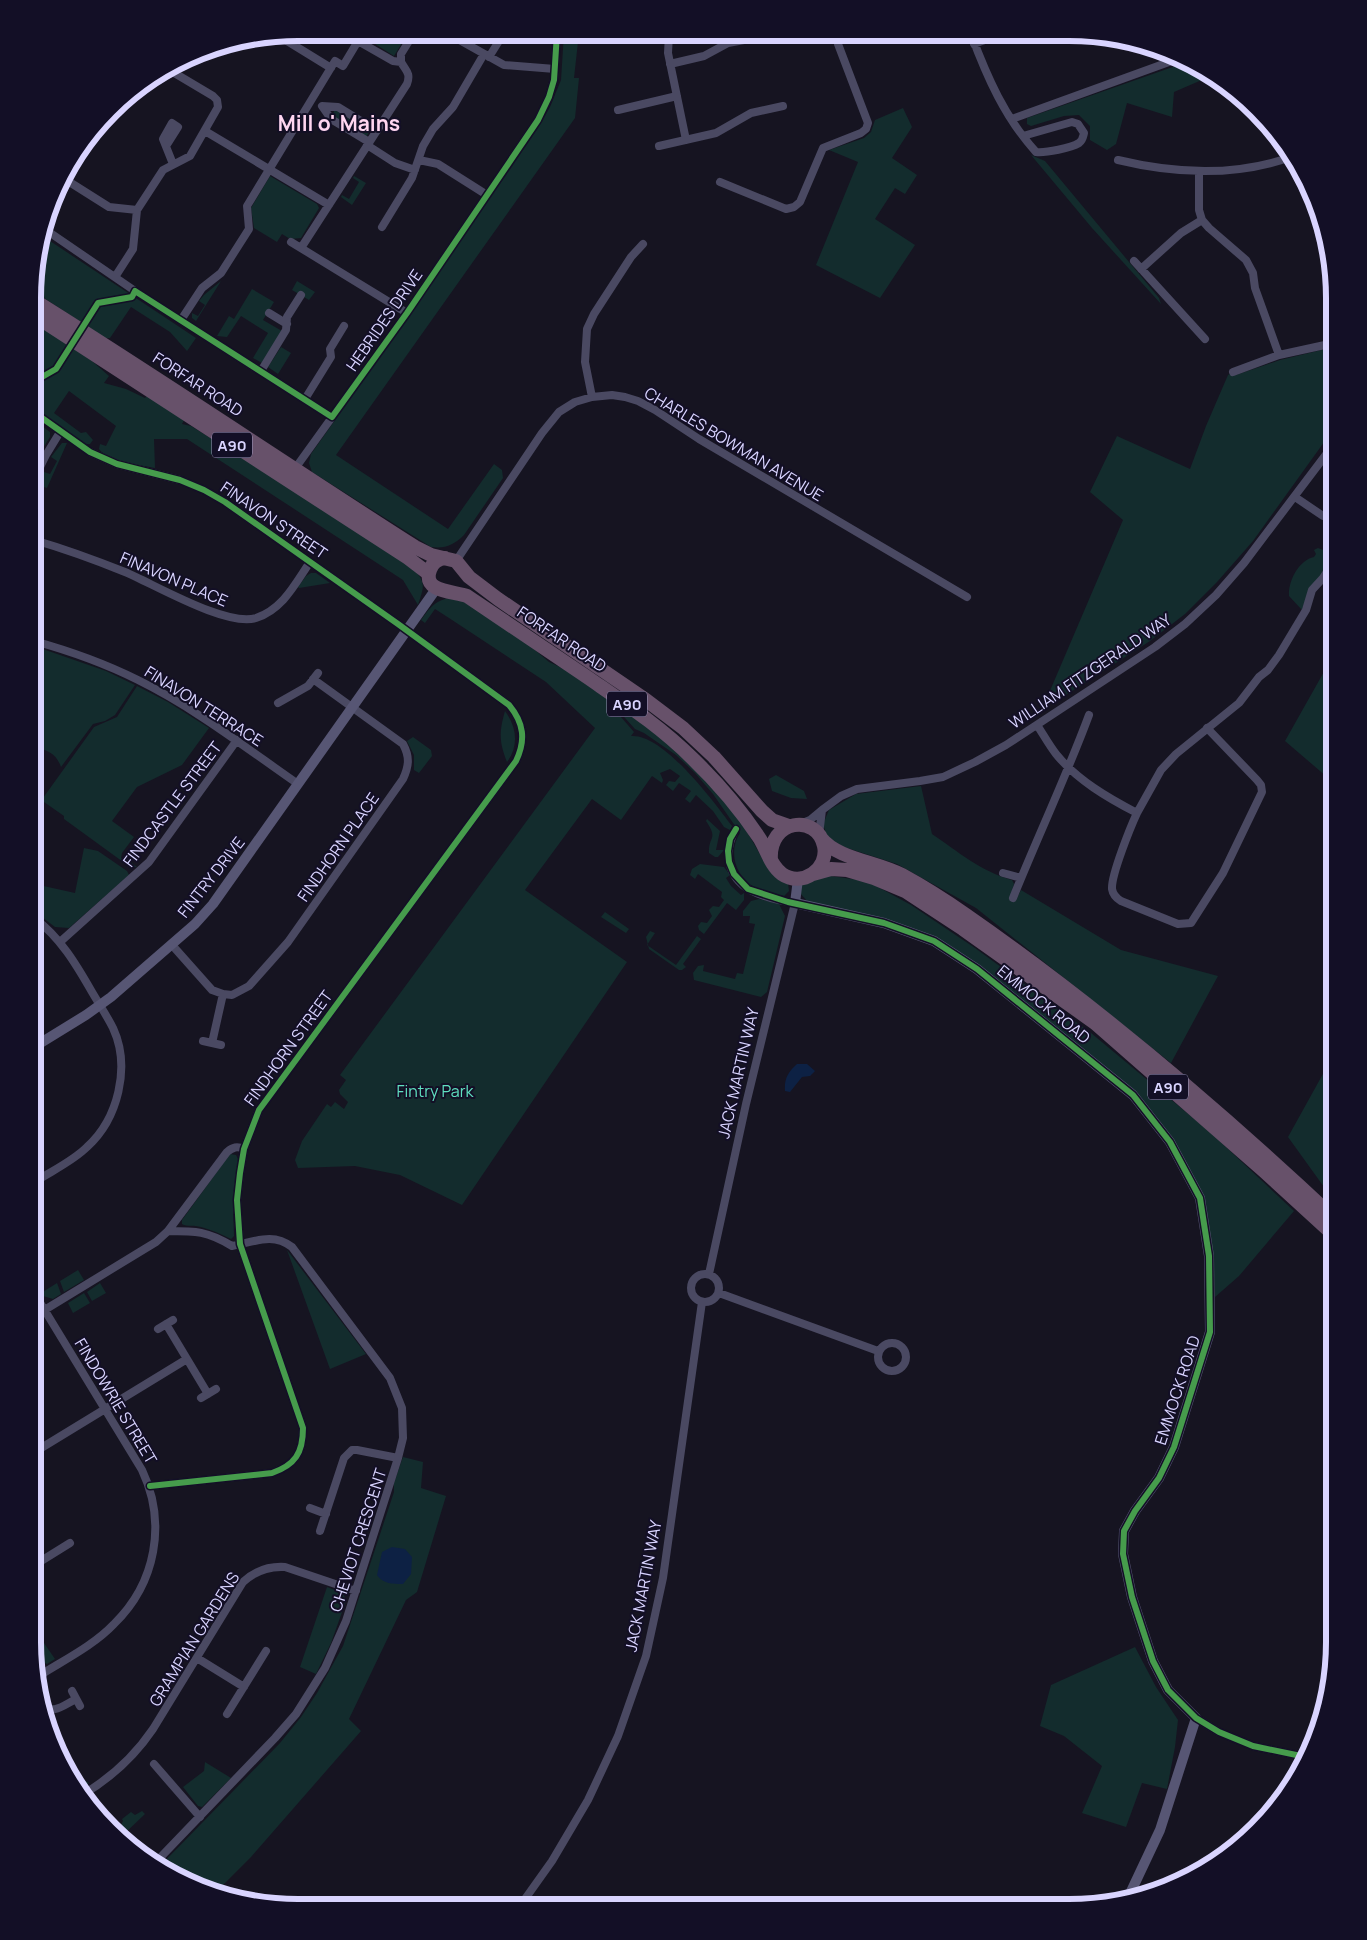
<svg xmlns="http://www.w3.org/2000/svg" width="1367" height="1940" font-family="Manrope,sans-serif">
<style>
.green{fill:#132c2d}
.water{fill:#0d2144}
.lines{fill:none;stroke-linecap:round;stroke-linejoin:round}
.street{stroke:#4a4962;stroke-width:8}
.secondary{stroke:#575674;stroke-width:10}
.highway{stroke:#67516a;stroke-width:14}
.cycleway-casing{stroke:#130f26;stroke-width:9}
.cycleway{stroke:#469c4c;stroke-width:6}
.labels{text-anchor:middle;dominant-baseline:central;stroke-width:4;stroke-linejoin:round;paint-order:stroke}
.shield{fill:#130f26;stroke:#9e99be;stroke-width:1}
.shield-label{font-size:15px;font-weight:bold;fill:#d9d4ff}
.street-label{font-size:16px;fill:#d9d4ff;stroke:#130f26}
.park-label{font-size:16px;fill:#5fe0c0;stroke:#130f26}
.district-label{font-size:21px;font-weight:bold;fill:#ffd6f0;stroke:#130f26}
.rim{fill:none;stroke:#d9d4ff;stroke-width:6}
</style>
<rect width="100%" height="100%" fill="#161421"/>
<path class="green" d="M378,33h30l-14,23 -22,-14z
M564,33h15l-5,45h5l-4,40 -239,337 112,74 46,-65 8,6 1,8 -39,57c-10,10 -19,14 -33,12l-119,-75 -3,-9 2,-9 99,-139 126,-184 14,-24 11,-27z
M1187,62l24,14 -37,16 -2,25 -45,-14 -11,41 -9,6 -17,-10v-14l-11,-11 -15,1 -33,10 -4,-2v-6z
M903,108l9,19 -20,31 25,17 -12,19 -10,-6 -20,31 40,26 -35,53 -64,-33 42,-103 -29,-12 35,-12 7,-6 4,-12z
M334,111h3l33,20 -4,6 -33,-21z
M1031,155l14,6 114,137 2,6 -69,-76z
M270,176l47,28 2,4 -18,30 -11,1 -8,-5 -5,8 -23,-14 -3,-20z
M354,176l12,7 -14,22 -11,-8 1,-2 7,4 10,-17 -6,-4z
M44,237l152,101 -9,13 -17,-19 -39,-25 -21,31h-5l-70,-46v-29z
M221,281l-25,40 -4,-3v-5l6,3 7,-11 -6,-4 5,-6z
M297,281l18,11 -6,8 -17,-10z
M252,289l22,13 -11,18 19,11 -20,32 -9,-5 15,-25 -27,-17 -14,21 -10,-1 12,-20 5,3z
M35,323l57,38 17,15 -5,7 22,6 19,9 2,-2 37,24 -2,4 9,2 21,13 198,126c16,17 15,19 8,40l-15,-25 -216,-141h-33l1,29c-15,-3 -47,-6 -56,-19l1,-5 6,2 10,-20 -47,-35 -15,22 27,20 5,-1 7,8 -3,4h-5l-50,-36z
M281,347l10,6 -13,21 -10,-7z
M1334,347v75l-7,16 -74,103 -36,41 -32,32 -35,27 -95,61 -6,-9 74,-173 -33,-28 27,-56 73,33 16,-43 22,-51 5,-3 3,3 44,-15z
M35,421l15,11v5l-9,14 -3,-2 4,-16 -7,-7z
M62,443h5l-20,45 -13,-4v-4l6,2 4,-10 6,2 7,-13 -6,-4z
M1318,548l13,5 -3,7 2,4 -20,24 -8,22 -13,-14c-1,-15 10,-36 25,-39l2,-3 -2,-4z
M311,573h5l14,10 -31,5 -1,-1 8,-11z
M452,597l26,10 43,31 28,24 24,11 80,57 64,61 29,39 23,40 19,13 1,8 -5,5c-9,-2 -21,-4 -30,-9 -19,-11 -26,-36 -14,-54l-27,-39 -18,-21 -19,-18 -32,-22 -9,-4 -20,-22 -1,2 20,23 -3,4c32,-3 83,66 101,90l-2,4 -6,-3 -11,-16 -17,-16 -6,8 -5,-4 6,-8 -12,-8 -6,8 -7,-6 3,-4 6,1 5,-6 -10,-7 -10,4 3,7 -1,3 -10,-7 -31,44 -29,-21 -67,91 102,72 -165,243 -62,-30 -45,-9 -57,2 -3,-8 7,-19 25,-37 4,3 4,-5 9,7 4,-7 -8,-8 -1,-4 7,-10 -6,-5 255,-347 -49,-46 -97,-64 -14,-9 -10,14 -4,-3c10,-14 14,-19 31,-23z
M34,646l72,25 29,14 -20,30 -10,6 -12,3 -32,43c-5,-14 -13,-16 -27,-21z
M1334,654v129l-49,-42z
M137,686l31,16 41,26 -27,37 -45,22 -25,34 22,16 -12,16 -1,5 4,2 1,-2 11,9h-7l-66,-48v-3l-20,-14 -1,-4 51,-71 23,-10z
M505,711c12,16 14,35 2,51 -8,-20 -8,-30 -2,-51z
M413,737l18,13 1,6 -13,17 -5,-3v-15l-7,-14z
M776,775l28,16 3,8 -16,-1 -19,-7 -3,-12z
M921,786l11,48c25,17 50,38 80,46l2,4 -4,13 6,3 5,-10 100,60 97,26 -47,87 -195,-155 -79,-44 -53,-17 -17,-10 -4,-13 6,-14 27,-16z
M707,819l13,12 -4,19h8l-6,7h-3l-6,-4c-1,-17 10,-13 -3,-32z
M84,848l14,3 29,20 2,4 -60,53 -14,-1 -21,-16v-17l3,1 2,-10 36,8z
M700,864l24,3 6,8 -4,3 5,8 10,9 3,-2v7l-8,10 -9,-7 -23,31 -5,-4 -1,-4 3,-4 6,1 5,-7 -3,-6 4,-4 6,1 5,-7 -3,-3 1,-5 -24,-18 -3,5 -5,-4 2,-6z
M823,875l44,6 44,24 64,43 116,85 119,99 84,79 -55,65 -24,21 -2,-42 -7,-41 -62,-112 -210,-164 -127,-37 -7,-8 3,-11z
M759,899l20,5 6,12 -18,76 -6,5 -67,-17 -1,-7 5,-7 6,-1 -1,6 32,8 2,-6 6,1 12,-50 -6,-1 1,-7h-7v-5l8,-10z
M605,912l24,17 -3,4 -25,-16z
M650,931l5,2 -8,12 29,20 21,-29 4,3 -18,25 3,3 -4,3h-3l-30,-21 -3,-12z
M1334,1054v138l-10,-5 -36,-50z
M230,1154l6,1 2,4 -5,48 1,29 -3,3c-10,-5 -19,-9 -30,-12 -7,-2 -14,0 -19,-3v-4z
M287,1250l79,104 -36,15z
M78,1270l6,10 -20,12 -4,-11z
M57,1283l4,11 -8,5 -10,-3 -2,-3z
M100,1283l6,10 -14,8 -5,-9z
M84,1293l6,10 -17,10 -5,-10z
M403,1457l20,5 -2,26 25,8 -29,96 -11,8 -57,119 12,12 -110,126 -35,35 -19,-5 -37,-21 120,-123 21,-26 16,-24 26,-47 51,-154v-9z
M327,1587l16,6 3,8 -15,42 -15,31 -16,-7z
M33,1627l22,32 -8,5c-16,-6 -15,-22 -14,-37z
M1135,1647l21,40 22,33 -3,27 -8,42 -25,-6 -16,44 -44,-14 20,-47 -38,-30 -24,-10 11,-41z
M56,1748h10l2,9 5,8 -2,7 18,11 -10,6 -19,-30z
M205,1762l26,16 -29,29 -4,-1 -15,-19 21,-16z
M142,1811l3,3 -24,23 -12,-12 9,2 3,-2 2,-4 -1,-2 9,-7 4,3z"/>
<path class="water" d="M797,1064h10l8,7 -5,5 -8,1 -12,15 -5,-1c-1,-12 3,-19 12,-27z
M392,1547l13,2 7,8 -1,17 -8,10c-10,0 -20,0 -26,-9l5,-23z"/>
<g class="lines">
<path class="street" d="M447,33l57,32 51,4
M669,34l-1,19 18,87
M971,34c16,43 34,84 65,118 10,1 35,-4 43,-9 4,-3 4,-6 5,-10l-6,-9 -6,-2 -49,14
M279,36l52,32
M974,44l24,-9
M489,57l15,-24
M401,62v-8l13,-21
M670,64l34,-8 24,-13 32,-6
M618,110l59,-14
M1012,119l168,-61
M205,131l124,74
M369,142l-38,-23 -9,-13 16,1 39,24
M367,145l28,18 20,7
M166,146l12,-19 -6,-4 -9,16 10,25
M659,146l57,-13 35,-20 32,-7
M419,160l19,4 49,31
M1118,160c58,14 116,17 173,-3
M1199,172v38l3,10 7,8 37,32 7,13 2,15 24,67
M720,182l66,27 8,-2 6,-5 23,-54 38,-15 5,-4 2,-6 -30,-79 3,-10
M71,183l38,24 28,3
M382,227l30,-49 11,-32 10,-17 20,-22 31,-53
M46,230l89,61 197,126
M291,242l116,71
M301,248l106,-164c4,-11 -1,-13 -6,-22
M1134,261l71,78
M1141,269l40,-36 21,-13
M115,277l18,-28 4,-39 26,-40 27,-14 28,-49 -1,-7 -4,-4 -42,-25
M269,313l18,11
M181,320l21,-32 19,-15 28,-44 -2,-23 88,-145 8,5 15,-25 35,20 8,1
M261,371l25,-41 1,-13 14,-22
M1233,372l46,-17 55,-12
M592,397l-7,-35 2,-33 7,-15 37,-57 12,-13
M305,399l26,-42 -1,-8 14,-23
M35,413l55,39 27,12 63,16 24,10 21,12 173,122 111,81c15,18 17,35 7,56l-257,349 -15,39 -4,24 -3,27 3,44 63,184c0,25 -8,37 -31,45l-122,13
M294,470l113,-157 131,-193 11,-23 5,-17 3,-47
M34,479l12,-24 14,-23
M1295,497l28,19 11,3
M34,540c31,9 61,20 91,32 29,12 101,55 131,46 27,-9 39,-34 54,-56
M456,561l86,-128 17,-21 16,-10 17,-5 20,-2 13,2 13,4 17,9 44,29 268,158
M34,641c36,10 70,22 104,39 57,28 108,68 160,104
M278,703l30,-17 10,-13
M1037,725c6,9 12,20 19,29 21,26 52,44 81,59l24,-43 15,-16 63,-51 20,-26 9,-7 11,-15 27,-45 6,-20 11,-12 11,-17
M822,810l19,-14 16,-7 63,-8 23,-4 32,-15 31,-17 149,-98 30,-23 31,-29 28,-32 90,-119
M1137,813c-6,13 -26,62 -25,76 1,6 4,9 9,12l57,23 13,-1 32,-50 39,-81 -1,-7 -4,-5 -50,-52
M800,824l10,-4 12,-10 -3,25
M1003,873l18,5
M1013,898c25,-62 53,-121 76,-183
M60,942l89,-80 88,-122
M172,945l40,45 11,4 9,1 17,-9 39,-44 115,-163c6,-13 7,-22 0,-35l-90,-65
M203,1041l18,4
M212,1043l11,-49
M33,1183c18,-12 39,-21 54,-36 31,-28 44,-80 26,-119 -6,-12 -14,-24 -21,-36 -16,-28 -32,-55 -58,-74
M691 1288a14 14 0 1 1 28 0a14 14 0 1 1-28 0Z
M709,1274l37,-170 49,-201c-14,-2 -32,-6 -45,-13 -23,-13 -27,-39 -14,-61
M33,1291l109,179c25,53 14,113 -28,154 -20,21 -48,35 -72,50
M719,1293l159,58
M33,1317l123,-75 12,-11 59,-79c6,-5 10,-6 17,-3
M166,1324l42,70
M158,1329l15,-9
M878 1357a14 14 0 1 1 28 0a14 14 0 1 1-28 0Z
M201,1398l15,-9
M33,1453l154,-94
M310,1508l16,6
M320,1531l24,-73 8,-8h5l41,8
M33,1566l37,-23
M197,1658l47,29
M72,1691l8,15
M41,1704c11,12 23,1 35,-5
M227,1714l39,-63
M1196,1718l23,14 34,14 53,11
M154,1764l46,53
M82,1795c29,-17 52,-38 71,-66l90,-147c12,-11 26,-16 42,-15l71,24
M155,1863l120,-125 21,-24 29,-46 21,-47 52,-163 5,-20 -1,-30 -12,-30 -98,-131c-20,-15 -37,-5 -60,-1 -25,-15 -36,-15 -64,-15
M520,1906l32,-45 36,-61 30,-64 28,-80 17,-78 39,-276"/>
<path class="secondary" d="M798,879l-3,24 89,20 50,18 43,28 156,126 37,47 30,56 9,58 1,76 -36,115 -15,31 -24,33 -11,20 -1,23 9,43 21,64 15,29 28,28 -36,112 -33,70
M34,1047l52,-32 25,-18 84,-73 18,-20 223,-315
M34,1662l8,12 -6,3"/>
<path class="highway" d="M35,301c128,80 253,165 380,246l16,8 25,6 13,16 29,22 148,101 37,28 31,29 48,54 10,9 17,6
M35,316l373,242 21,16
M445,558c-7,1 -13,5 -15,12 -8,23 25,21 37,26 40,27 80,54 120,81 36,25 73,49 105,81 25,24 49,52 68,81 7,12 11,27 22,35 20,14 47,-5 42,-28 -7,-33 -56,-27 -53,14
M821,838c16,21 57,24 81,37 22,12 44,26 64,40 131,91 253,195 368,303
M813,874l18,-5 16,1 27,8 31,13 58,38 132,94 169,148 70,64"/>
<defs>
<path id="cycleway" d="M35,381l21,-12 42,-66 34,-6 3,-6 197,126 75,-104 131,-193 11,-23 5,-17 3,-47
M35,413l55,39 27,12 63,16 24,10 21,12 173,122 111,81c15,18 17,35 7,56l-257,349 -15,39 -4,24 -3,27 3,44 63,184c0,25 -8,37 -31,45l-122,13
M736,829l-6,10 -2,12 1,11 5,12 14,15 40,13 96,21 50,18 43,28 156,126 37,47 30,56 9,58 1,76 -36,115 -15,31 -24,33 -11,20 -1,23 9,43 21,64 15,29 28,28 23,14 34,14 53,11"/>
</defs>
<use href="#cycleway" class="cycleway-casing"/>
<use href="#cycleway" class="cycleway"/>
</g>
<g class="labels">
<g class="shield">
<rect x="212" y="432.5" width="40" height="25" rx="4"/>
<rect x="607" y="691.5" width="40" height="25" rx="4"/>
<rect x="1148" y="1074.5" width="40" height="25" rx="4"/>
</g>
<g class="shield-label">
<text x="232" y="445">A90</text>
<text x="627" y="704">A90</text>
<text x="1168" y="1087">A90</text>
</g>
<g class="street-label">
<text transform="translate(384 320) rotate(-55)">HEBRIDES DRIVE</text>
<text transform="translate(198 384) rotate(33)">FORFAR ROAD</text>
<text transform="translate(734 444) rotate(31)">CHARLES BOWMAN AVENUE</text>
<text transform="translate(274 520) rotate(34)">FINAVON STREET</text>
<text transform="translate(174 579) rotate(23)">FINAVON PLACE</text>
<text transform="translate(562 639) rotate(34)">FORFAR ROAD</text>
<text transform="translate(1090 671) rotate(-34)">WILLIAM FITZGERALD WAY</text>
<text transform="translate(204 706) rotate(32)">FINAVON TERRACE</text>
<text transform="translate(172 804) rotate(-53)">FINDCASTLE STREET</text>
<text transform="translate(338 847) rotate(-55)">FINDHORN PLACE</text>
<text transform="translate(211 877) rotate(-52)">FINTRY DRIVE</text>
<text transform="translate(1044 1004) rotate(39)">EMMOCK ROAD</text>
<text transform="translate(288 1048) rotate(-54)">FINDHORN STREET</text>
<text transform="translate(738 1073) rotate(-77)">JACK MARTIN WAY</text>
<text transform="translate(1177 1390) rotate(-72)">EMMOCK ROAD</text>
<text transform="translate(116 1401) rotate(59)">FINDOWRIE STREET</text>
<text transform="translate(358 1540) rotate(-72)">CHEVIOT CRESCENT</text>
<text transform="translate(643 1586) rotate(-79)">JACK MARTIN WAY</text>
<text transform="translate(194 1639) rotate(-58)">GRAMPIAN GARDENS</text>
</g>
<g class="park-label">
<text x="435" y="1091">Fintry Park</text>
</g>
<g class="district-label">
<text x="339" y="123">Mill o' Mains</text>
</g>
</g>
<path d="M0 0H1367V1940H0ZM298 41H1069A257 257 0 0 1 1326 298V1642A257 257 0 0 1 1069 1899H298A257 257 0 0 1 41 1642V298A257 257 0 0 1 298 41Z" fill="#130f26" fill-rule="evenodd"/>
<path class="rim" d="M298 41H1069A257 257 0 0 1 1326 298V1642A257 257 0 0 1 1069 1899H298A257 257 0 0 1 41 1642V298A257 257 0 0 1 298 41Z"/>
</svg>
